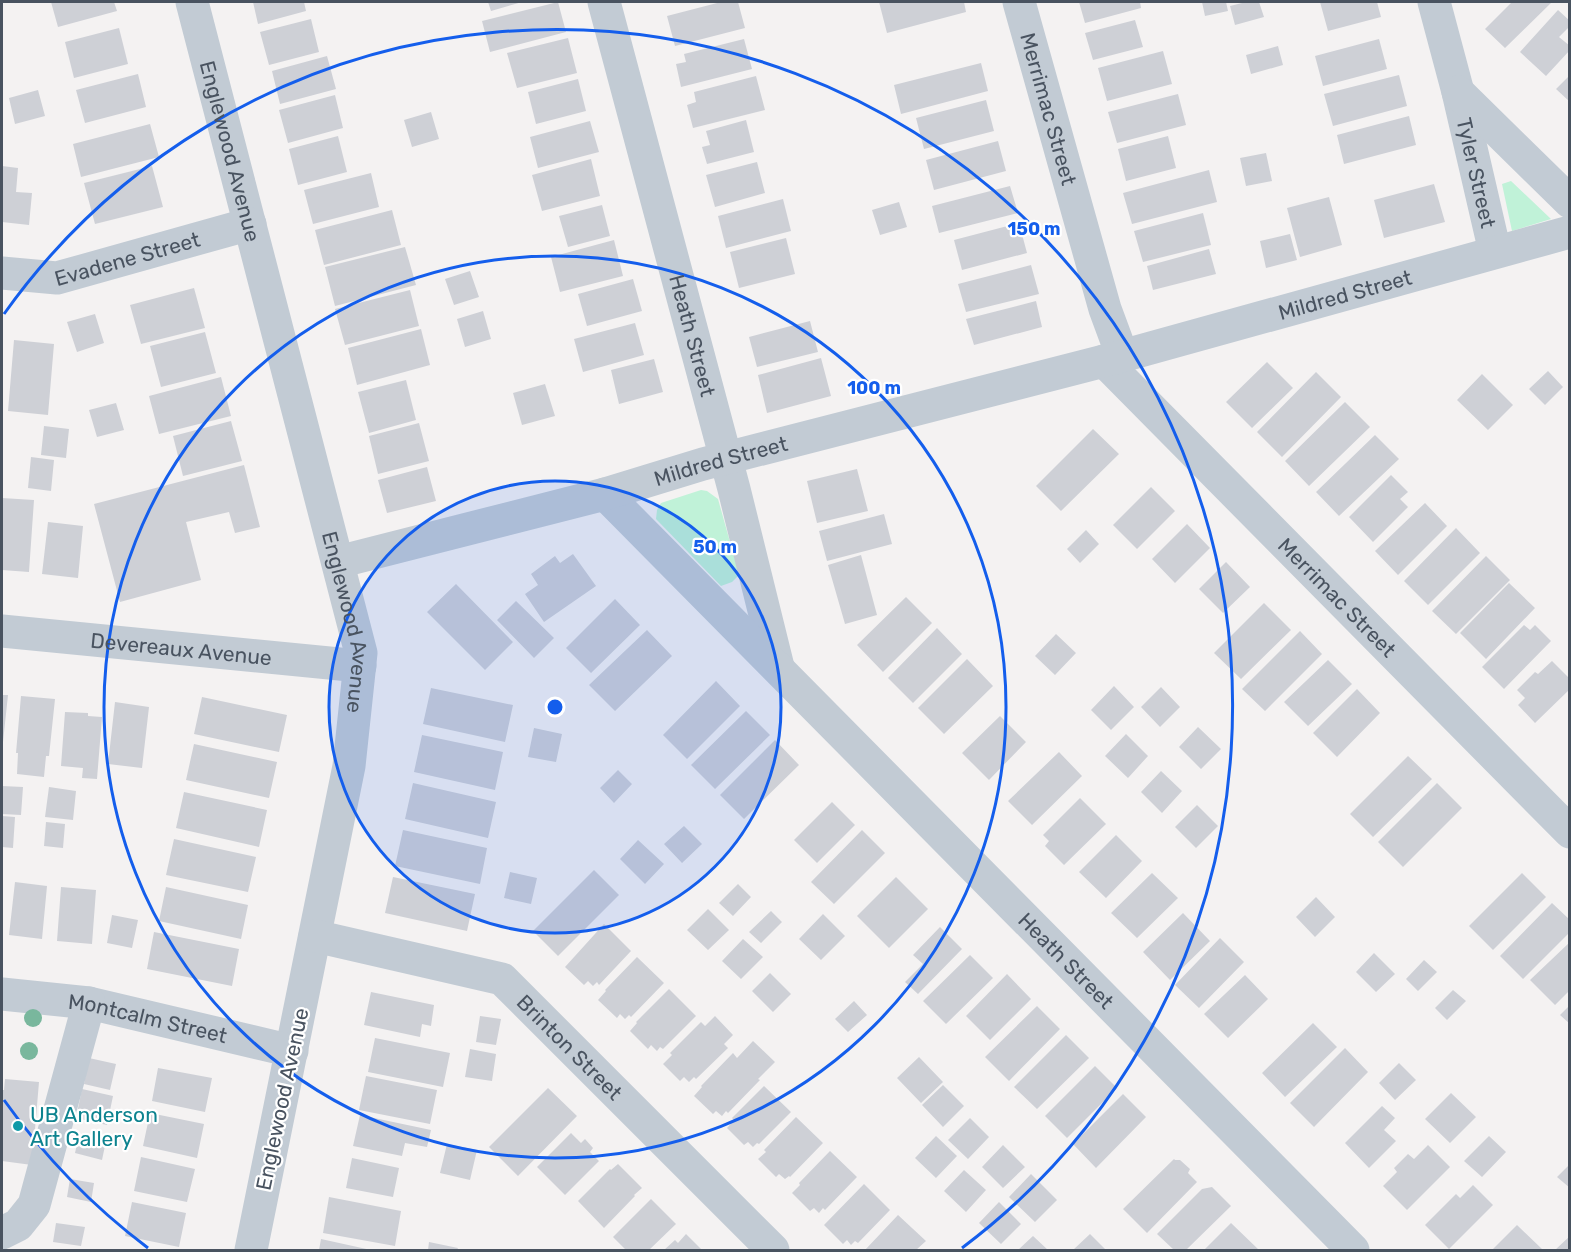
<svg xmlns="http://www.w3.org/2000/svg" width="1571" height="1252" font-family="Rubik,sans-serif">
<style>
.green{fill:#c0f2d8}
.building{fill:#ced0d6}
.lines{fill:none;stroke-linecap:round;stroke-linejoin:round}
.minor{stroke:#c2cbd4;stroke-width:33}
.tree{fill:#79b79d}
.ring{fill:none;stroke:#145eec;stroke-width:3}
.culture-dot{fill:#0f9aa8;stroke:#fff;stroke-width:2}
.labels{text-anchor:middle;dominant-baseline:central;stroke-width:4.5;stroke-linejoin:round;paint-order:stroke}
.street-label{font-size:21px;fill:#495360;stroke:#fff}
.culture-label{font-size:21px;fill:#0d838f;stroke:#fff;text-anchor:start}
.centre{fill:#145eec;stroke:#fff;stroke-width:3}
.ring-label{font-size:18px;text-anchor:middle;font-weight:bold;fill:#145eec;stroke:#fff;stroke-width:4.5;stroke-linejoin:round;paint-order:stroke}
</style>
<rect width="100%" height="100%" fill="#f4f2f2"/>
<path class="green" d="M1511,181l40,38 -39,12 -10,-47z
M701,490l6,1 11,8 19,68 1,9 -6,6 -11,4 -65,-67 1,-9 4,-7z"/>
<path class="building" d="M51,2h63l3,9 -59,16z
M253,2h51l2,9 -48,13z
M488,2h34l-31,9z
M558,2l8,30 -76,20 -8,-31z
M721,2h17l7,26 -70,18 -8,-30z
M879,2h85l2,10 -79,21z
M1079,2h61l1,6 -56,15z
M1202,2h24l2,9 -23,5z
M1246,2h13l5,15 -29,8 -5,-19z
M1320,2h57l4,15 -53,14z
M1512,2h40l-47,46 -20,-19z
M1558,10l12,11v5l-11,11 11,9v4l-24,26 -26,-24z
M311,19l8,33 -50,13 -9,-33z
M1135,20l8,27 -50,13 -8,-27z
M119,28l9,36 -54,14 -9,-36z
M568,38l9,35 -60,15 -10,-35z
M744,39l8,30 -71,18 -5,-23 10,-2 -2,-8z
M1379,39l8,30 -64,17 -8,-30z
M1278,46l5,19 -32,9 -5,-19z
M1163,51l9,33 -65,17 -9,-33z
M327,56l9,33 -56,15 -8,-33z
M981,63l7,28 -87,23 -7,-29z
M138,74l8,33 -61,16 -9,-33z
M1399,75l8,31 -74,20 -9,-32z
M1570,75v27l-14,-13z
M756,76l9,34 -72,18 -6,-23 9,-3 -2,-10z
M578,79l8,32 -50,13 -8,-32z
M38,90l7,26 -30,8 -6,-26z
M1178,94l8,31 -69,18 -9,-31z
M335,95l8,33 -55,15 -9,-33z
M986,100l8,31 -70,18 -8,-31z
M431,112l8,27 -27,8 -8,-27z
M1409,116l7,29 -72,19 -7,-29z
M746,120l8,32 -47,12 -5,-17 8,-2 -4,-14z
M590,121l9,31 -61,16 -8,-31z
M150,124l9,33 -78,20 -8,-33z
M338,136l9,36 -49,13 -9,-36z
M1168,136l8,32 -50,13 -8,-32z
M998,141l8,30 -72,19 -8,-30z
M1266,153l6,28 -26,5 -6,-28z
M591,159l9,37 -58,15 -10,-36z
M757,162l8,31 -50,14 -9,-32z
M2,166l16,2 -2,24 16,1 -3,32 -27,-3z
M152,166l11,41 -68,17 -11,-41z
M1209,170l8,32 -85,22 -9,-31z
M371,173l8,34 -66,17 -9,-34z
M1434,184l11,38 -61,16 -10,-38z
M1010,186l8,27 -79,20 -7,-27z
M1329,197l13,48 -42,12 -13,-49z
M783,199l8,32 -65,17 -8,-32z
M899,202l8,25 -27,8 -8,-25z
M602,205l8,31 -42,11 -9,-31z
M392,210l9,35 -77,20 -9,-35z
M1203,213l8,32 -68,17 -9,-31z
M1019,223l8,30 -65,17 -8,-30z
M1290,234l7,26 -31,8 -6,-27z
M786,238l9,36 -56,14 -9,-36z
M614,240l9,36 -63,16 -9,-35z
M405,247l11,38 -81,21 -10,-39z
M1209,249l7,25 -63,16 -6,-24z
M1031,265l8,29 -73,18 -8,-28z
M470,271l9,26 -25,8 -9,-26z
M633,279l9,32 -55,15 -9,-32z
M194,288l11,40 -64,16 -11,-39z
M410,290l9,36 -74,19 -10,-36z
M1036,301l6,26 -68,18 -8,-26z
M483,311l8,28 -26,8 -8,-28z
M95,314l9,29 -27,9 -10,-30z
M810,321l8,31 -61,15 -8,-30z
M635,323l9,32 -61,17 -9,-33z
M421,329l9,36 -73,20 -9,-37z
M205,332l11,41 -55,14 -11,-41z
M14,340l40,4 -6,71 -40,-4z
M821,358l10,38 -64,17 -9,-38z
M654,359l9,33 -44,12 -8,-34z
M1267,362l26,26 -41,40 -26,-26z
M1548,371l15,16 -18,18 -16,-16z
M1316,372l25,25 -59,60 -25,-25z
M1482,374l31,31 -25,25 -31,-30z
M221,377l10,39 -72,18 -10,-38z
M406,380l10,40 -47,13 -11,-41z
M545,384l10,32 -33,9 -9,-32z
M1345,402l25,25 -61,59 -24,-25z
M116,403l8,27 -27,7 -8,-27z
M231,421l11,40 -59,15 -10,-40z
M419,423l10,38 -51,13 -9,-38z
M44,426l25,3 -3,29 -25,-3z
M1093,429l26,25 -58,57 -25,-25z
M1375,435l24,24 -60,57 -23,-24z
M31,457l23,3 -3,31 -23,-3z
M244,465l16,62 -25,6 -6,-21 -43,10 15,58 -81,22 -26,-98z
M427,467l9,34 -49,12 -9,-33z
M857,469l11,42 -51,12 -10,-42z
M1391,475l17,17 -8,7 8,8 -35,35 -24,-25z
M1151,487l24,24 -38,38 -24,-24z
M2,498l32,2 -5,72 -27,-2z
M1425,503l22,23 -49,49 -23,-24z
M884,514l8,30 -65,17 -8,-30z
M48,522l35,4 -5,52 -36,-4z
M1187,524l23,24 -35,35 -23,-24z
M1456,528l24,25 -52,52 -24,-24z
M1086,530l13,14 -19,19 -13,-14z
M573,554l23,32 -52,36 -19,-28 13,-9 -7,-11 24,-18 5,7z
M861,555l16,60 -32,9 -17,-59z
M1486,556l24,24 -54,54 -24,-23z
M1226,562l24,25 -27,26 -24,-24z
M1509,583l26,25 -49,51 -26,-26z
M456,584l57,58 -28,28 -58,-58z
M906,597l26,26 -49,49 -26,-27z
M615,599l25,26 -49,48 -25,-25z
M516,601l38,37 -20,20 -37,-38z
M1264,603l27,27 -50,49 -27,-26z
M1524,625l6,5 5,-5 16,16 -47,48 -22,-22z
M937,628l25,26 -49,49 -25,-25z
M647,630l25,26 -57,55 -26,-26z
M1300,631l22,23 -57,57 -23,-22z
M1056,634l20,19 -21,22 -20,-19z
M967,659l26,27 -49,48 -26,-26z
M1328,660l24,24 -44,42 -24,-24z
M1552,661l18,18v10l-35,34 -17,-18 7,-7 -8,-8 18,-18 3,2z
M716,681l24,25 -53,53 -24,-24z
M1114,686l20,21 -23,23 -20,-20z
M1161,687l19,20 -20,20 -19,-20z
M431,688l82,17 -8,37 -82,-18z
M1357,689l23,24 -43,44 -24,-24z
M2,695h6l-5,47h-1z
M21,696l34,3 -6,57h-3l-2,21 -27,-3 1,-21h-2z
M202,697l85,18 -8,37 -85,-18z
M115,702l34,5 -7,61 -34,-4z
M746,711l24,24 -55,54 -24,-24z
M65,712l23,1v3l14,1 -5,62 -15,-1 1,-10 -22,-2z
M1000,716l26,26 -37,38 -27,-27z
M1198,727l23,22 -20,20 -22,-22z
M534,728l28,6 -6,28 -28,-5z
M1126,734l22,22 -20,22 -23,-22z
M422,735l81,17 -8,38 -81,-18z
M775,740l24,25 -55,54 -24,-24z
M194,744l83,18 -8,36 -83,-18z
M1059,752l23,24 -50,49 -24,-24z
M1408,756l24,23 -59,58 -23,-23z
M618,770l14,14 -18,19 -14,-15z
M1161,771l21,20 -20,22 -21,-21z
M413,783l83,19 -8,36 -83,-19z
M1437,783l25,25 -59,59 -25,-25z
M2,786l21,1 -2,28 -19,-1z
M49,787l27,4 -3,29 -28,-3z
M184,792l83,18 -8,37 -83,-19z
M1080,798l26,26 -42,41 -19,-19 4,-5 -6,-6z
M832,802l23,23 -38,38 -23,-23z
M1197,805l21,21 -22,22 -21,-21z
M2,816l13,1 -2,31 -11,-1z
M46,822l19,2 -2,24 -19,-2z
M684,826l18,18 -20,19 -18,-19z
M403,830l84,18 -7,36 -85,-18z
M862,830l23,23 -51,51 -23,-22z
M1116,835l26,26 -36,37 -27,-26z
M174,839l82,18 -8,35 -82,-17z
M638,840l26,24 -19,20 -25,-25z
M594,870l25,25 -61,61 -25,-25z
M510,872l27,6 -6,26 -27,-6z
M1152,873l26,25 -41,40 -26,-25z
M1522,873l24,24 -53,53 -24,-24z
M393,877l82,17 -8,37 -82,-18z
M896,877l32,32 -39,39 -32,-32z
M15,882l32,4 -5,53 -33,-4z
M738,884l13,13 -18,19 -14,-13z
M61,887l35,3 -4,54 -35,-3z
M166,887l82,18 -7,34 -82,-18z
M1316,897l19,20 -20,20 -19,-20z
M1552,903l18,17v12l-47,47 -23,-23z
M708,909l21,21 -21,20 -21,-20z
M771,911l11,11 -21,21 -12,-11z
M1183,913l27,28 -40,39 -27,-28z
M823,914l22,22 -24,24 -22,-21z
M112,915l26,5 -6,28 -25,-5z
M604,924l27,27 -32,34 -2,-3 -4,4 -5,-5 -4,4 -19,-18z
M940,927l22,22 -44,45 -13,-12 18,-18 -10,-9z
M154,932l85,17 -7,37 -85,-17z
M1220,938l24,24 -45,46 -24,-23z
M743,939l20,18 -22,22 -19,-18z
M1570,942v48l-15,15 -25,-25z
M1374,953l21,21 -19,18 -20,-20z
M970,955l23,23 -47,46 -23,-23z
M637,957l27,26 -33,34 -2,-2 -4,4 -5,-5 -3,4 -19,-18 8,-9 -1,-1z
M1424,960l13,12 -19,19 -12,-12z
M770,973l21,21 -18,18 -21,-21z
M1007,974l24,25 -41,41 -24,-24z
M1245,975l23,24 -40,39 -24,-24z
M669,989l27,27 -33,33 -3,-2 -3,4 -6,-6 -3,4 -18,-18 7,-8 -1,-1z
M1453,990l13,11 -19,19 -12,-12z
M371,992l63,13 -3,21 -9,-2 -2,13 -56,-12z
M854,1001l13,14 -19,17 -13,-13z
M1570,1005v19l-10,-9z
M1037,1006l23,23 -51,52 -24,-24z
M480,1016l21,3 -5,26 -20,-3z
M715,1016l18,19 -9,9 4,4 -32,31 -2,-2 -5,5 -5,-5 -4,4 -17,-17 9,-9 -2,-2 31,-31 4,4z
M1313,1023l24,24 -52,50 -23,-24z
M1066,1035l23,23 -52,51 -23,-22z
M375,1038l75,15 -7,34 -75,-15z
M753,1041l22,21 -17,17 2,1 -32,33 -2,-2 -4,5 -6,-5 -3,3 -19,-18 8,-9 -1,-1 32,-33 4,5z
M1345,1048l23,24 -54,55 -24,-24z
M470,1049l26,5 -4,27 -27,-4z
M919,1057l24,25 -22,21 -24,-25z
M89,1058l27,6 -6,26 -26,-6z
M1399,1063l17,17 -21,20 -16,-17z
M1095,1066l22,22 -50,50 -22,-22z
M158,1068l54,10 -7,34 -53,-11z
M366,1076l71,14 -7,34 -71,-14z
M5,1079l34,3 -7,83 -30,-4v-71h2z
M943,1085l21,21 -21,21 -21,-22z
M764,1086l27,26 -32,32 -2,-1 -4,4 -5,-5 -4,3 -17,-17 7,-8 -2,-2z
M548,1088l29,28 -59,60 -29,-29z
M82,1089l31,7 -6,29 -31,-7z
M1451,1093l25,24 -26,26 -25,-24z
M1123,1094l23,23 -50,51 -23,-24z
M1382,1106l13,12 -11,12 12,11 -27,27 -24,-25z
M150,1113l54,11 -7,34 -54,-12z
M360,1115l71,15 -4,17 -22,-4 -3,13 -49,-10z
M796,1117l27,26 -33,34 -1,-1 -4,3 -6,-5 -3,3 -18,-18 8,-7 -2,-2z
M970,1118l19,19 -21,22 -20,-19z
M571,1133l10,10 4,-4 8,9 -3,4 9,9 -34,34 -28,-28z
M79,1135l27,6 -4,19 -27,-7z
M936,1136l21,20 -21,22 -21,-20z
M1489,1136l17,16 -24,25 -18,-16z
M447,1144l30,6 -7,30 -30,-7z
M1003,1145l22,22 -22,21 -21,-21z
M1428,1145l22,22 -43,43 -24,-24 14,-14 -3,-4 14,-14 6,5z
M830,1151l27,26 -32,33 -2,-2 -4,5 -5,-5 -4,3 -18,-18 8,-8 -1,-2z
M141,1157l54,12 -8,33 -53,-11z
M352,1158l47,10 -6,29 -47,-9z
M1174,1159l1,1h5l10,9 -2,4 9,9 -50,51 -24,-24z
M618,1164l24,24 -8,7 1,1 -31,32 -26,-27 32,-32 1,1z
M1570,1164v24l-13,-11z
M964,1170l22,20 -20,22 -22,-21z
M1031,1174l26,26 -22,22 -26,-25z
M70,1179l24,4 -3,19 -24,-5z
M864,1184l26,26 -32,33 -3,-2 -4,4 -4,-5 -4,4 -19,-19z
M1473,1185l20,20 -44,44 -24,-24 31,-31 4,4z
M1212,1187l19,19 -45,44h-12l-17,-16 45,-45z
M329,1197l72,14 -6,35 -72,-13z
M651,1199l25,25 -27,26h-23l-13,-13z
M132,1202l54,11 -7,34 -54,-11z
M999,1202l22,22 -20,20 -22,-21z
M898,1215l28,26 -10,9h-51z
M56,1223l29,4 -4,19 -28,-4z
M1231,1223l28,27h-52l-2,-1z
M1517,1225l25,24 -1,1h-49z
M686,1234l16,16h-38l11,-10 3,3z
M1090,1234l16,16h-33z
M1033,1236l15,14h-30z
M1570,1236v14h-15z
M321,1239l50,11h-52z
M429,1242l29,6 -1,2h-29z"/>
<g class="lines">
<g class="minor">
<path id="s1" d="M192,2l169,651 -12,113 -98,484"/>
<path id="s2" d="M604,2l130,487 44,178"/>
<path id="s3" d="M1019,2l86,307 17,46"/>
<path id="s4" d="M1434,2l24,90 37,160"/>
<path d="M1458,92l112,110"/>
<path id="s5" d="M2,273l55,5 193,-54"/>
<path id="s6" d="M1104,361l466,471"/>
<path id="s7" d="M605,494l748,756"/>
<path id="s8" d="M338,562l267,-68 98,-30 401,-103 466,-129"/>
<path id="s9" d="M2,631l358,35"/>
<path id="s10" d="M315,936l187,43 271,271"/>
<path id="s11" d="M2,994l87,9 203,48"/>
<path d="M2,1233l16,-8 16,-20 55,-202"/>
</g>
</g>
<g class="tree">
<circle cx="33" cy="1018" r="9"/>
<circle cx="29" cy="1051" r="9"/>
</g>
<circle cx="555" cy="707" r="226" fill="#145eec" fill-opacity=".12"/>
<g class="ring">
<circle cx="555" cy="707" r="226"/>
<circle cx="555" cy="707" r="451"/>
<path d="M148 1248A677 677 0 0 1 4 1100M4 314A677 677 0 1 1 962 1248"/>
</g>
<circle class="culture-dot" cx="18" cy="1126" r="6"/>
<g class="labels">
<g class="street-label">
<text stroke="none"><textPath href="#s3" startOffset="111">Merrimac Street</textPath></text>
<text stroke="none"><textPath href="#s1" startOffset="154">Englewood Avenue</textPath></text>
<text stroke="none"><textPath href="#s4" startOffset="176">Tyler Street</textPath></text>
<text stroke="none"><textPath href="#s5" startOffset="128">Evadene Street</textPath></text>
<text stroke="none"><textPath href="#s8" startOffset="1042">Mildred Street</textPath></text>
<text stroke="none"><textPath href="#s2" startOffset="345">Heath Street</textPath></text>
<text stroke="none"><textPath href="#s8" startOffset="396">Mildred Street</textPath></text>
<text stroke="none"><textPath href="#s6" startOffset="332">Merrimac Street</textPath></text>
<text stroke="none"><textPath href="#s1" startOffset="640">Englewood Avenue</textPath></text>
<text stroke="none"><textPath href="#s9" startOffset="180">Devereaux Avenue</textPath></text>
<text stroke="none"><textPath href="#s7" startOffset="656">Heath Street</textPath></text>
<text stroke="none"><textPath href="#s11" startOffset="148">Montcalm Street</textPath></text>
<text stroke="none"><textPath href="#s10" startOffset="288">Brinton Street</textPath></text>
<text transform="translate(282 1099) rotate(-78)">Englewood Avenue</text>
</g>
<g class="culture-label">
<text x="30" y="1114">UB Anderson<tspan x="30" dy="24">Art Gallery</tspan></text>
</g>
</g>
<circle cx="555" cy="707" r="9" class="centre"/>
<g class="ring-label">
<text x="1034" y="235">150 m</text>
<text x="874" y="394">100 m</text>
<text x="715" y="553">50 m</text>
</g>
<rect width="1571" height="1252" fill="none" stroke="#495360" stroke-width="6"/>
</svg>
